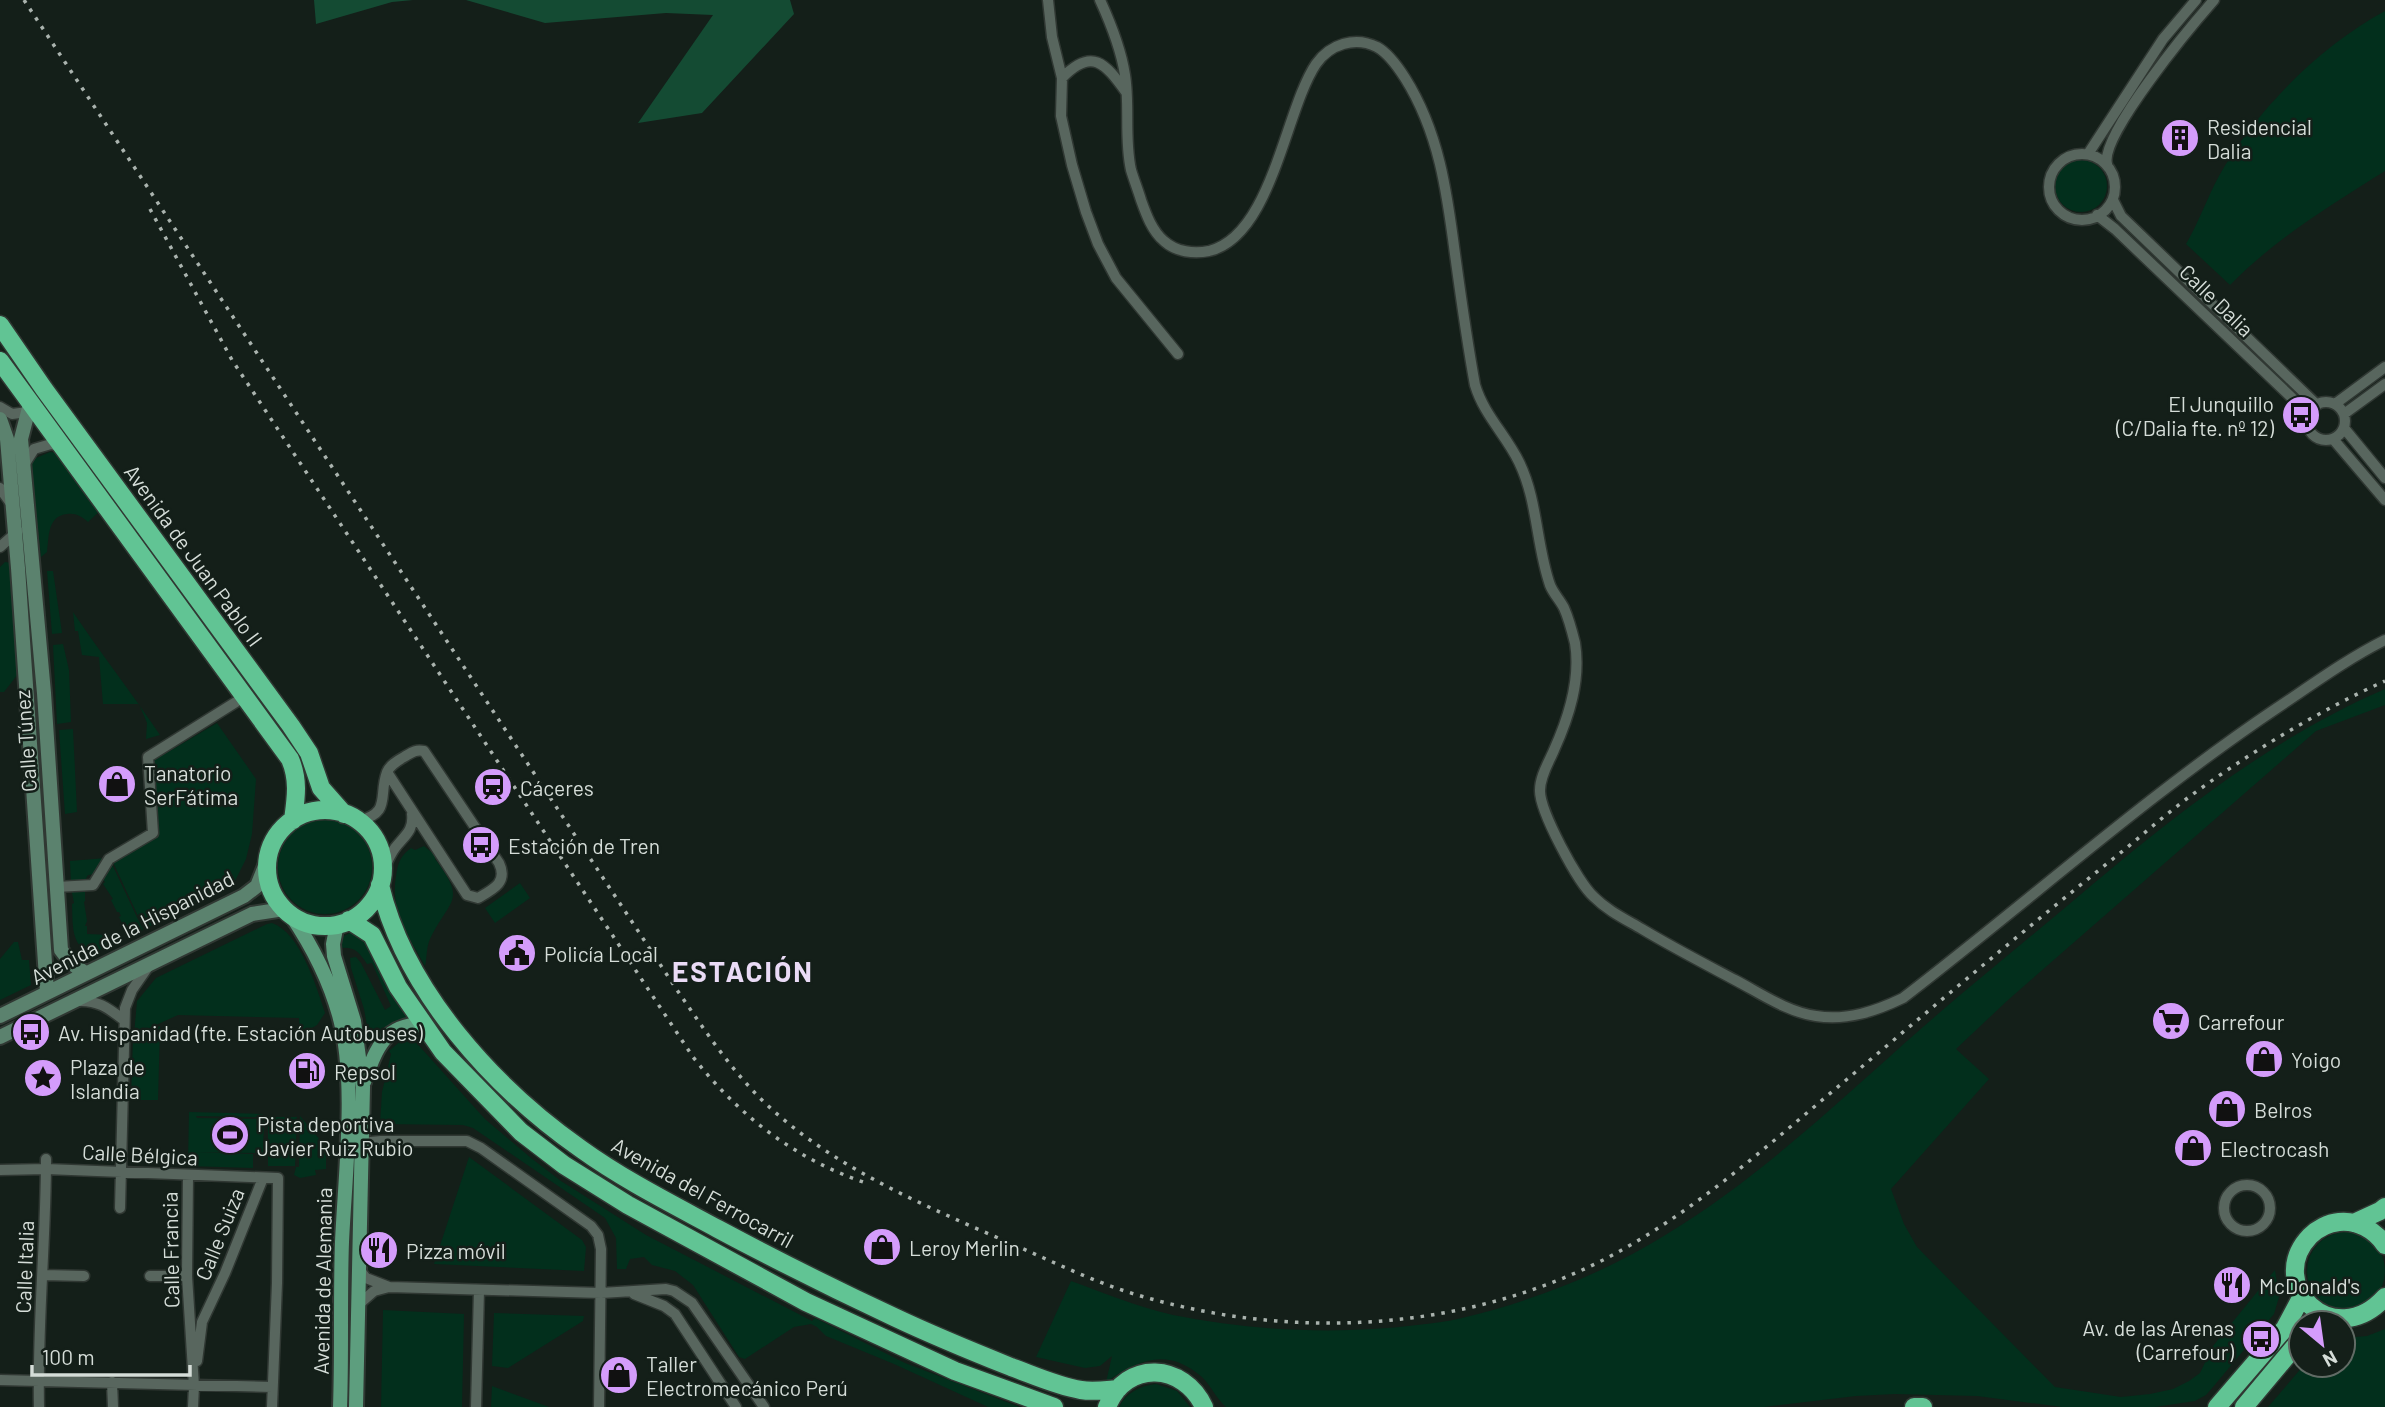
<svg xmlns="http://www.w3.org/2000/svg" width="2385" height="1407" font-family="Barlow,sans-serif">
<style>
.green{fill:#022f1c}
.forest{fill:#144b33}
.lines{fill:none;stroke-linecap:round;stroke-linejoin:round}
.street-casing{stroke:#303833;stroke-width:13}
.secondary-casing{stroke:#303833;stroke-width:18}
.primary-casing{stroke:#303833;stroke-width:18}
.highway-casing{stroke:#303833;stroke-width:21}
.street{stroke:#58665e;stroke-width:10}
.secondary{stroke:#5b826e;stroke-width:14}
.primary{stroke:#5d9e7e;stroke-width:14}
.highway{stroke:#61c494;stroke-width:18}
.rail{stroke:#aab3ae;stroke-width:3.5;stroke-dasharray:3.5 7;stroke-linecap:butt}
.labels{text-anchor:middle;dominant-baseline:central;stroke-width:5;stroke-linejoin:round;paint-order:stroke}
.poi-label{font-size:21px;fill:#d5ddd8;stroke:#141f19;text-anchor:start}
.street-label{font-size:21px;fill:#d5ddd8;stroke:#141f19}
.district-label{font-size:28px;font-weight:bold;letter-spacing:2px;fill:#eadbf6;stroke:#141f19}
</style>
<rect width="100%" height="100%" fill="#141f19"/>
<path class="green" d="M2385,11v160c-54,34 -110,68 -155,114l-44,-41c13,-22 21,-46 33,-68 36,-65 101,-130 166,-165z
M2055 186a26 26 0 1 1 52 0a26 26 0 1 1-52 0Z
M50,452l9,1 42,57 -13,12c-7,-6 -12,-9 -21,-8 -20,2 -18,24 -20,38l-6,5 -10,-93 5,-6z
M5,562l6,1 7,111 -14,18h-4v-125z
M47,571h6l9,62 -10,1z
M73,612c28,42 59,81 87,123l-14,4 1,-16 -8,-19h-36l-4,-47 -17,-2 -4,-24h-3z
M63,644l6,26 2,52 -14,2 -4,-79z
M2385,689v16l-69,26 -308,269 -52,49 33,30 -98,110 13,35 13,23 138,140 66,10 29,-3 23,-5 16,-8 11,-8 13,-27 62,-76 4,27 -5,17 -61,73 -7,8 -11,6 -40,6h-93l-85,-11 -82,-2 -39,2 -92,11h-538c-10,-9 -15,-21 -24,-30 -34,-30 -63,-18 -96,5l6,-26 -12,10 -15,2 -49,-11 35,-76c33,12 67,26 102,34 80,16 163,20 244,10 15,-2 30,-3 45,-7 71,-17 143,-45 205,-84 94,-57 174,-135 256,-207 56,-49 114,-95 170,-143 90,-75 183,-148 292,-195z
M217,723l39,56 -4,55 -6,25 -13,26 -89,44 -32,-69 45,-26 -4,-73z
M73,729l4,83 -12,2 -6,-84z
M278 867a47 47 0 1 1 94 0a47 47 0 1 1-94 0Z
M424,846l11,9v4c33,43 14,40 -5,80 -4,9 -3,19 -5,27 -17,-31 -35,-54 -29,-90 2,-13 4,-20 15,-28l4,2z
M106,858l-10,16 -8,1 -4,7 -13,2 -1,-23z
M110,860l33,70 -14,7 -10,-20 2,-1 -2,-4h-2l-6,-12 2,-1 -10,-15 2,-2 -3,-4z
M520,883l10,15 -35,25 -10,-15z
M71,888h14v13l-1,1 3,19 -2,5h2v8l24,1 4,9 -24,9c-21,-7 -18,-31 -19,-49l2,-1z
M272,923c28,9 45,65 53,90l-8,12 -17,10 -1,-17 -121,-3 -44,20 3,-34 19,-23 111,-54z
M354,931l12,8 41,79 -20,9 -14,17 -3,-2 -6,-33 -13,-41 -1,-10 6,-1 5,6 24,47 6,-4 -19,-43 -5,1c-7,-11 -12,-18 -27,-16l4,-12z
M14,942h4l4,18h7l2,25 -31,15v-41z
M160,1026l-2,74h-27l2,-62z
M403,1039h10l72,80 46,39 30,23 85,54 166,86 3,-3 90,45 114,44h-31l-94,-43 -68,-28 -9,-9 -6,-3 -17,3 -49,32 -6,-2 -46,-72 -18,-14 -23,-6 -8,-8 -14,2 -4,10h-9l-1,-31 -11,-20 -132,-90 -10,-3 -83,-1 2,-32 9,-38 -2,-3z
M189,1112l74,2v3l-67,-1 1,2 67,1 -1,34 -68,-1 58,2v14l-65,-2z
M300,1116l26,31v22l-11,1 1,5 -16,3 -6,-3 2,-8h3z
M268,1117h29l-2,49h-27z
M469,1157l113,83 4,7 -2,24 -150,-7z
M2307 1271a39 39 0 1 1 78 0a39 39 0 1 1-78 0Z
M383,1310l81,4 -2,93h-81z
M494,1313l90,3 -1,5 -75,47 -16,-2z
M2385,1329v78h-117l36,-42h39v-27l24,-2z
M1156,1384l21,7 13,16h-71c8,-15 21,-21 37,-23z
M492,1386l57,21h-58z"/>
<path class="forest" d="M314,0h99l-21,2 -76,22z
M466,0h324l4,14 -92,99 -64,10 75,-108 -47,-2 -121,10z"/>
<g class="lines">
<defs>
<path id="street" d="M1048,0l4,37 10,41 -1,38 11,49 14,47 12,32 18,34 62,76
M1100,0c11,24 21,49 25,75 5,31 -1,64 6,95 3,10 7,20 10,30 5,14 11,31 23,41 12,11 30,13 45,10 63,-15 76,-141 107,-187 14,-20 39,-28 61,-17 11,6 21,20 28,31 34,54 42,114 50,176 6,44 12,88 20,131 9,30 31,50 44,77 19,39 17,83 31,123 3,8 10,15 14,23 5,11 8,23 11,35 6,37 -6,74 -21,107 -5,12 -14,26 -14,40 -1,20 38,93 54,107 14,14 31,22 48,32 30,18 61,34 93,51 25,13 52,32 81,36 31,5 60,-5 87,-18 125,-96 243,-202 374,-290 36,-24 70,-49 108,-68
M1062,78c30,-31 43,-15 64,14
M2088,154l75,-115 33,-39
M2049 187a33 33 0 1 1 66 0a33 33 0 1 1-66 0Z
M2107,164c-7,-29 85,-139 107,-164
M2113,200l8,16 196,189
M2097,215l18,14 194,185
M2307 421a19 19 0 1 1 38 0a19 19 0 1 1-38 0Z
M2335,404l50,-37
M0,407l12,7 16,-2
M2344,414l41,-30
M2344,428l41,50
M2333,439l52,61
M24,465l10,-16 17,-5 11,2
M0,488l12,17
M0,547l18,-16
M358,821c34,-8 20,-25 29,-49 3,-7 10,-11 17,-15 7,-4 11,-8 20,-6l75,112c9,19 -5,26 -21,35l-11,-3 -80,-123
M382,874c4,-9 7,-18 13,-26 9,-12 19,-17 17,-34
M56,887l37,-2 16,-26 44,-26 -5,-76 88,-55
M78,1001c20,-1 30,7 46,19
M360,1149l11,-7 10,-1h86l14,7 110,78 7,9 3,14 -2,158
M0,1170l46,-1 232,9 -1,105 -5,124
M188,1176l-1,100 7,110 -1,21
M2224 1208a23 23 0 1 1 46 0a23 23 0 1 1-46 0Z
M120,1208l5,-200 7,-18 16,-23
M359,1269l7,9 23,9 212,6 65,-4 8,2 18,12 72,104
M44,1275l40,1
M150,1276h37
M634,1294l30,12 11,8 61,93
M358,1305l16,-14 15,-4
M197,1361l5,-39 23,-49 38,-95
M0,1380l272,7
M112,1382l1,25
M39,1407c-2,-83 7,-166 7,-248
M476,1407l3,-117"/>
<path id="secondary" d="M30,404l-9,35 23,254 17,257 10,13 14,10
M0,419l7,20 11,129 29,424
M0,1016l244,-120 13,-10 10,-25
M0,1037l252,-123 32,-5"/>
<path id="primary" d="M291,915c21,31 38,64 48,100 18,65 6,159 3,227 -2,55 0,110 -2,165
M337,924l-4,20 1,12 20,65 9,66 -7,320
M364,1082c12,-32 19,-57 58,-58"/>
<path id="highway" d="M0,325l44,64 247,337 18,27 12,35 23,26
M0,361l290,398c9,21 6,39 3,61
M267 868a58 58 0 1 1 116 0a58 58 0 1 1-116 0Z
M380,885c25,106 114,203 201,264 43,31 91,55 137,80 58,31 116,60 176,88 38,18 77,34 117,50 22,8 46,19 70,23 13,2 25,0 37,-1
M349,920l23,15 26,52 45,65 78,80 43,33 64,40 178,97 149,69 99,36
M2354,1223l26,-12 5,-4
M2385,1245c-10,-15 -28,-25 -46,-23 -11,1 -22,7 -29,14 -46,48 23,118 75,61
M1107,1407c19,-48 77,-44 97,0
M1914,1407h9
M2217,1407l68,-79 17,-32
M2244,1407l57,-68"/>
</defs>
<use href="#street" class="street-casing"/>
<use href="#secondary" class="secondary-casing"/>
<use href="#primary" class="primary-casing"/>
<use href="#highway" class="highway-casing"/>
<use href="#street" class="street"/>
<use href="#secondary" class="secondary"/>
<use href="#primary" class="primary"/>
<use href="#highway" class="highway"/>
<path class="rail" d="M24,0l653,990c27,39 53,79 87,112 75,72 179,111 273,153 31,14 62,28 94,38 155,48 328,40 474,-34 85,-44 155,-107 228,-168 93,-78 186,-157 281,-233 24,-19 46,-39 71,-58 59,-44 133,-89 200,-119
M150,209l82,151 461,697c47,60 103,103 176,127"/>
</g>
<defs>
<symbol id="building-disc" viewBox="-11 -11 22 22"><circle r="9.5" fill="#d49cfb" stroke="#141f19"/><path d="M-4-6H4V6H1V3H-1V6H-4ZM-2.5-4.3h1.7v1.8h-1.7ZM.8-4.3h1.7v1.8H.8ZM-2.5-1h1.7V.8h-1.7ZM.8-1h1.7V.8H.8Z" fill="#111"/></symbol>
<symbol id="bus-disc" viewBox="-11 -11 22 22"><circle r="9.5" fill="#d49cfb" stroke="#141f19"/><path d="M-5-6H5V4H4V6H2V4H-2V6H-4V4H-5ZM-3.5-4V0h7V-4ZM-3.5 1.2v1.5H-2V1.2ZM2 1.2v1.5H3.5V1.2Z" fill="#111"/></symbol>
<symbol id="shop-disc" viewBox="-11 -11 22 22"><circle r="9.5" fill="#d49cfb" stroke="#141f19"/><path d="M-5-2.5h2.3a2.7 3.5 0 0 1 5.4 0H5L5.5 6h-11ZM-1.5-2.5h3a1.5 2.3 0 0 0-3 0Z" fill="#111"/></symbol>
<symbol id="station-disc" viewBox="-11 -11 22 22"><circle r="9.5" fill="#d49cfb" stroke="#141f19"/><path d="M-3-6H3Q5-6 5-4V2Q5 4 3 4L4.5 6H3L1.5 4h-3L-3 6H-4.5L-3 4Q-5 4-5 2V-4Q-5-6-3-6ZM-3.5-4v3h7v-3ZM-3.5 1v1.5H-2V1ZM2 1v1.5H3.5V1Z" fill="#111"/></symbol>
<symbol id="civic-disc" viewBox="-11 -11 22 22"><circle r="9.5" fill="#d49cfb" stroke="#141f19"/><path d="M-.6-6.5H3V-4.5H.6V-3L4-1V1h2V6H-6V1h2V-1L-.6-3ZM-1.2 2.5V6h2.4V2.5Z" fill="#111"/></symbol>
<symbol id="supermarket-disc" viewBox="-11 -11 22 22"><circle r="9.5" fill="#d49cfb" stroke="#141f19"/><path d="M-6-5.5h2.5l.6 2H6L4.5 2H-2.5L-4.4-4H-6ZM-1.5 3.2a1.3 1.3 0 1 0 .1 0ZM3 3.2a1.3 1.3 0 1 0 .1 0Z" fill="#111"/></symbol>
<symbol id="fuel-disc" viewBox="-11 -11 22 22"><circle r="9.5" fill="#d49cfb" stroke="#141f19"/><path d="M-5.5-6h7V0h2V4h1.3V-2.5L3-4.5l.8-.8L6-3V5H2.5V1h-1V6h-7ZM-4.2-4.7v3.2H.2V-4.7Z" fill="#111"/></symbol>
<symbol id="sight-disc" viewBox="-11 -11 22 22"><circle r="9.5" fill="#d49cfb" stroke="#141f19"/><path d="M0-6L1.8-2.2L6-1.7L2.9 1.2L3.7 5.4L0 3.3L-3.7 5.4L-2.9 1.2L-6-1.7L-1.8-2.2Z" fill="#111"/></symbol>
<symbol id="stadium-disc" viewBox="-11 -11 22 22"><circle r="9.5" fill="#d49cfb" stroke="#141f19"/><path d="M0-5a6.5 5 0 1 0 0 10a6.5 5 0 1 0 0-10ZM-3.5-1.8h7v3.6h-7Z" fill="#111"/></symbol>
<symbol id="restaurant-disc" viewBox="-11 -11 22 22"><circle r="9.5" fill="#d49cfb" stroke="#141f19"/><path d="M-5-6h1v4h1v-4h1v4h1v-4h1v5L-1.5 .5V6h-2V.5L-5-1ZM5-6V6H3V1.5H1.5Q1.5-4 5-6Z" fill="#111"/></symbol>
</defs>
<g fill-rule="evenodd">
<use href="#building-disc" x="2158" y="116" width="44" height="44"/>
<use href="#bus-disc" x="2279" y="393" width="44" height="44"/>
<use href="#shop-disc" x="95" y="762" width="44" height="44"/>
<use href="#station-disc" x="471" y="765" width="44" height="44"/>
<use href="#bus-disc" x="459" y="823" width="44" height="44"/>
<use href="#civic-disc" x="495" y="931" width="44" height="44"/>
<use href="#supermarket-disc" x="2149" y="999" width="44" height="44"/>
<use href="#bus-disc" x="9" y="1010" width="44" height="44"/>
<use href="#shop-disc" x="2242" y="1037" width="44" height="44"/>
<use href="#fuel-disc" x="285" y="1049" width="44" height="44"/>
<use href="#sight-disc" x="21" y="1056" width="44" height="44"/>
<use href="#shop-disc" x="2205" y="1087" width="44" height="44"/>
<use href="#stadium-disc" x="208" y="1113" width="44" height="44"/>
<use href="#shop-disc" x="2171" y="1126" width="44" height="44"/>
<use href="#shop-disc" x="860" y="1225" width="44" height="44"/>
<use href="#restaurant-disc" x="357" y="1228" width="44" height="44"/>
<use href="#restaurant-disc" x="2210" y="1263" width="44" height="44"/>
<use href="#bus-disc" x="2239" y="1317" width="44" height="44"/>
<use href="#shop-disc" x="597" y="1353" width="44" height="44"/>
</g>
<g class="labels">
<g class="poi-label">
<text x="2207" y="126">Residencial<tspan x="2207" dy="24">Dalia</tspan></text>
<text x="2274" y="403" text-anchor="end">El Junquillo<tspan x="2274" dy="24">(C/Dalia fte. nº 12)</tspan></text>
<text x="144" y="772">Tanatorio<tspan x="144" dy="24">SerFátima</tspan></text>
<text x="520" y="787">Cáceres</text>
<text x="508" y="845">Estación de Tren</text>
<text x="544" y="953">Policía Local</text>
<text x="2198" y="1021">Carrefour</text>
<text x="58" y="1032">Av. Hispanidad (fte. Estación Autobuses)</text>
<text x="2291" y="1059">Yoigo</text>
<text x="70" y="1066">Plaza de<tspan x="70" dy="24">Islandia</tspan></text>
<text x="334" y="1071">Repsol</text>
<text x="2254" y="1109">Belros</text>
<text x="257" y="1123">Pista deportiva<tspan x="257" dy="24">Javier Ruiz Rubio</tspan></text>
<text x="2220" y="1148">Electrocash</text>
<text x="909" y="1247">Leroy Merlin</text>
<text x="406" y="1250">Pizza móvil</text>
<text x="2259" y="1285">McDonald's</text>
<text x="2234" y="1327" text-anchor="end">Av. de las Arenas<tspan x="2234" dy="24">(Carrefour)</tspan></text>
<text x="646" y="1363">Taller<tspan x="646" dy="24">Electromecánico Perú</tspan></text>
</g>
<g class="street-label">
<text transform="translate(2217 300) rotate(44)">Calle Dalia</text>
<text transform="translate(194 555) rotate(54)">Avenida de Juan Pablo II</text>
<text transform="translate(25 741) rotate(-94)">Calle Túnez</text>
<text transform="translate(132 927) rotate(-27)">Avenida de la Hispanidad</text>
<text transform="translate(140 1154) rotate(3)">Calle Bélgica</text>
<text transform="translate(703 1192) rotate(29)">Avenida del Ferrocarril</text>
<text transform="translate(219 1234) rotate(-68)">Calle Suiza</text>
<text transform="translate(170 1250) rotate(-91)">Calle Francia</text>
<text transform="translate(24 1267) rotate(-88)">Calle Italia</text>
<text transform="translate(322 1281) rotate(-89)">Avenida de Alemania</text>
</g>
<g class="district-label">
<text x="743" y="971">ESTACIÓN</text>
</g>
</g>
<g transform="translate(2322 1344) rotate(151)"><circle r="33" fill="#141f19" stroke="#616b65" stroke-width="2"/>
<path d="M0-5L12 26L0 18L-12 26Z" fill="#d49cfb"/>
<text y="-10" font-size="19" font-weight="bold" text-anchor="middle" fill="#d5ddd8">N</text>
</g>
<path d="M32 1365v10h158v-10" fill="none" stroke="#d5ddd8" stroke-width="3.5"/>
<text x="42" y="1365" font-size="21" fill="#d5ddd8" stroke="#141f19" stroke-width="5" paint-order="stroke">100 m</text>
</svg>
